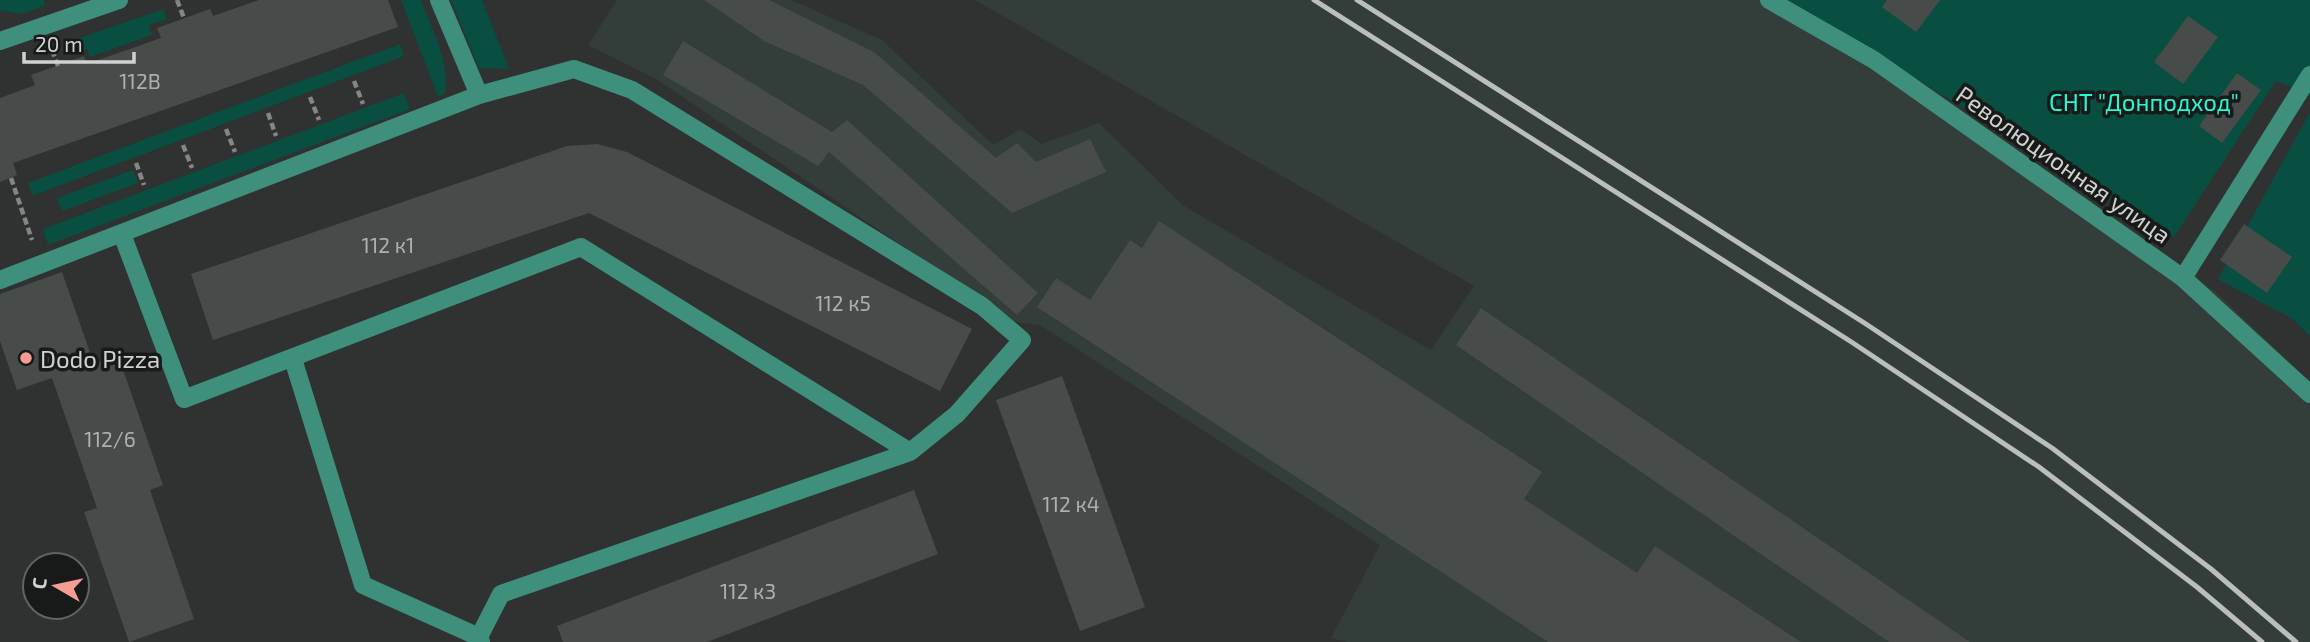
<svg xmlns="http://www.w3.org/2000/svg" width="2310" height="642" font-family="'Exo 2',sans-serif">
<style>
.built{fill:#333d3a}
.green{fill:#084e41}
.building{fill:#474b49}
.lines{fill:none;stroke-linecap:round;stroke-linejoin:round}
.path{stroke:#838685;stroke-width:4.5;stroke-dasharray:7 3.5;stroke-linecap:butt}
.minor{stroke:#3e907d;stroke-width:18}
.rail{stroke:#bcbebe;stroke-width:5}
.poi-dot{fill:#f59c93;stroke:#181a19;stroke-width:2.5}
.labels{text-anchor:middle;dominant-baseline:central;stroke-width:7;stroke-linejoin:round;paint-order:stroke}
.number-label{font-size:21px;fill:#aeb0b0}
.park-label{font-size:24px;fill:#26f9d2;stroke:#181a19}
.street-label{font-size:24px;fill:#d0d2d2;stroke:#181a19}
.poi-label{font-size:24px;fill:#d0d2d2;stroke:#181a19;text-anchor:start}
</style>
<rect width="100%" height="100%" fill="#2f3231"/>
<path class="built" d="M617,0h174l91,40 111,105 28,-16 21,15 57,-21 85,83 247,144 43,-64 -499,-286h819l422,292 94,90v260h-963l-16,-4 49,-93 -340,-220 -25,-3 -359,-243 -68,-34z"/>
<path class="green" d="M0,0h44l1,6 -24,8 -21,-4z
M401,0h20c11,30 29,61 24,93l-7,4z
M451,0h31l27,69 -30,-1z
M1788,0h522v95l-34,-14 -102,156z
M163,9l4,10 -18,6 3,10 -62,22 -3,-8 -19,7 -5,-12z
M400,44l4,12 -372,140 -4,-13z
M404,93l6,16 -362,136 -5,-16z
M2310,112v225l-16,-17 -76,-41z
M133,170l5,13 -76,28 -5,-13z"/>
<path class="building" d="M259,0h129l10,27 -385,136 4,12 -17,7v-84l35,-13 -4,-10 53,-19 3,8 74,-26 -4,-10 53,-19 3,7z
M704,0h65l105,52 122,106 21,-15 19,19 54,-23 16,33 -94,41 -149,-128 -99,-44z
M1887,0h53l-24,32 -34,-25z
M2188,16l30,21 -35,47 -29,-22z
M683,41l149,91 15,-12 191,173 -21,22 -188,-163 -11,14 -155,-91z
M2237,73l24,17 -39,53 -23,-17z
M597,144l30,8 345,177 -32,62 -351,-178 -376,127 -22,-66 376,-128z
M1159,221l383,251 -18,27 113,74 18,-27 146,96h-253l-511,-335 19,-29 34,22 40,-60 12,8z
M2244,224l48,33 -25,36 -47,-33z
M62,272l32,92 24,-9 45,130 -13,5 44,129 -65,23 -45,-130 13,-4 -45,-130 -35,12 -17,-49v-47z
M1481,308l489,334h-81l-433,-297z
M1062,376l83,231 -65,24 -84,-231z
M914,490l24,64 -231,88h-144l-6,-16z"/>
<g class="lines">
<path class="path" d="M177,0l7,18
M52,50l6,16
M354,81l9,23
M310,97l9,23
M268,113l8,23
M226,129l9,23
M183,145l9,23
M136,163l8,22
M11,178l21,62"/>
<path class="minor" d="M1769,0l105,60 309,218 127,116
M0,41l119,-41
M479,95l95,-26 58,21 350,216 40,34 -65,74 -47,38
M122,234l62,165 397,-152 329,205 -409,142 -22,43 2,5
M2183,278l127,-203
M0,280l479,-185 -40,-95
M293,359l70,226 116,52"/>
<path class="rail" d="M1314,0l539,343 186,124 158,120 65,55
M1357,0l509,324 186,124 159,121 85,73"/>
</g>
<circle class="poi-dot" cx="26" cy="358" r="7"/>
<g class="labels">
<g class="number-label">
<text x="140" y="80">112В</text>
<text x="388" y="244">112 к1</text>
<text x="843" y="302">112 к5</text>
<text x="110" y="438">112/6</text>
<text x="1071" y="503">112 к4</text>
<text x="748" y="590">112 к3</text>
</g>
<g class="park-label">
<text x="2144" y="101">СНТ "Донподход"</text>
</g>
<g class="street-label">
<text transform="translate(2064 164) rotate(35)">Революционная улица</text>
</g>
<g class="poi-label">
<text x="40" y="358">Dodo Pizza</text>
</g>
</g>
<g transform="translate(56 586) rotate(279)"><circle r="33" fill="#181a19" stroke="#626463" stroke-width="2"/>
<path d="M0-5L12 26L0 18L-12 26Z" fill="#f59c93"/>
<text y="-10" font-size="19" font-weight="bold" text-anchor="middle" fill="#d0d2d2">С</text>
</g>
<path d="M24 52v10h110v-10" fill="none" stroke="#d0d2d2" stroke-width="3.5"/>
<text x="35" y="52" font-size="21" fill="#d0d2d2" stroke="#181a19" stroke-width="5" paint-order="stroke">20 m</text>
</svg>
